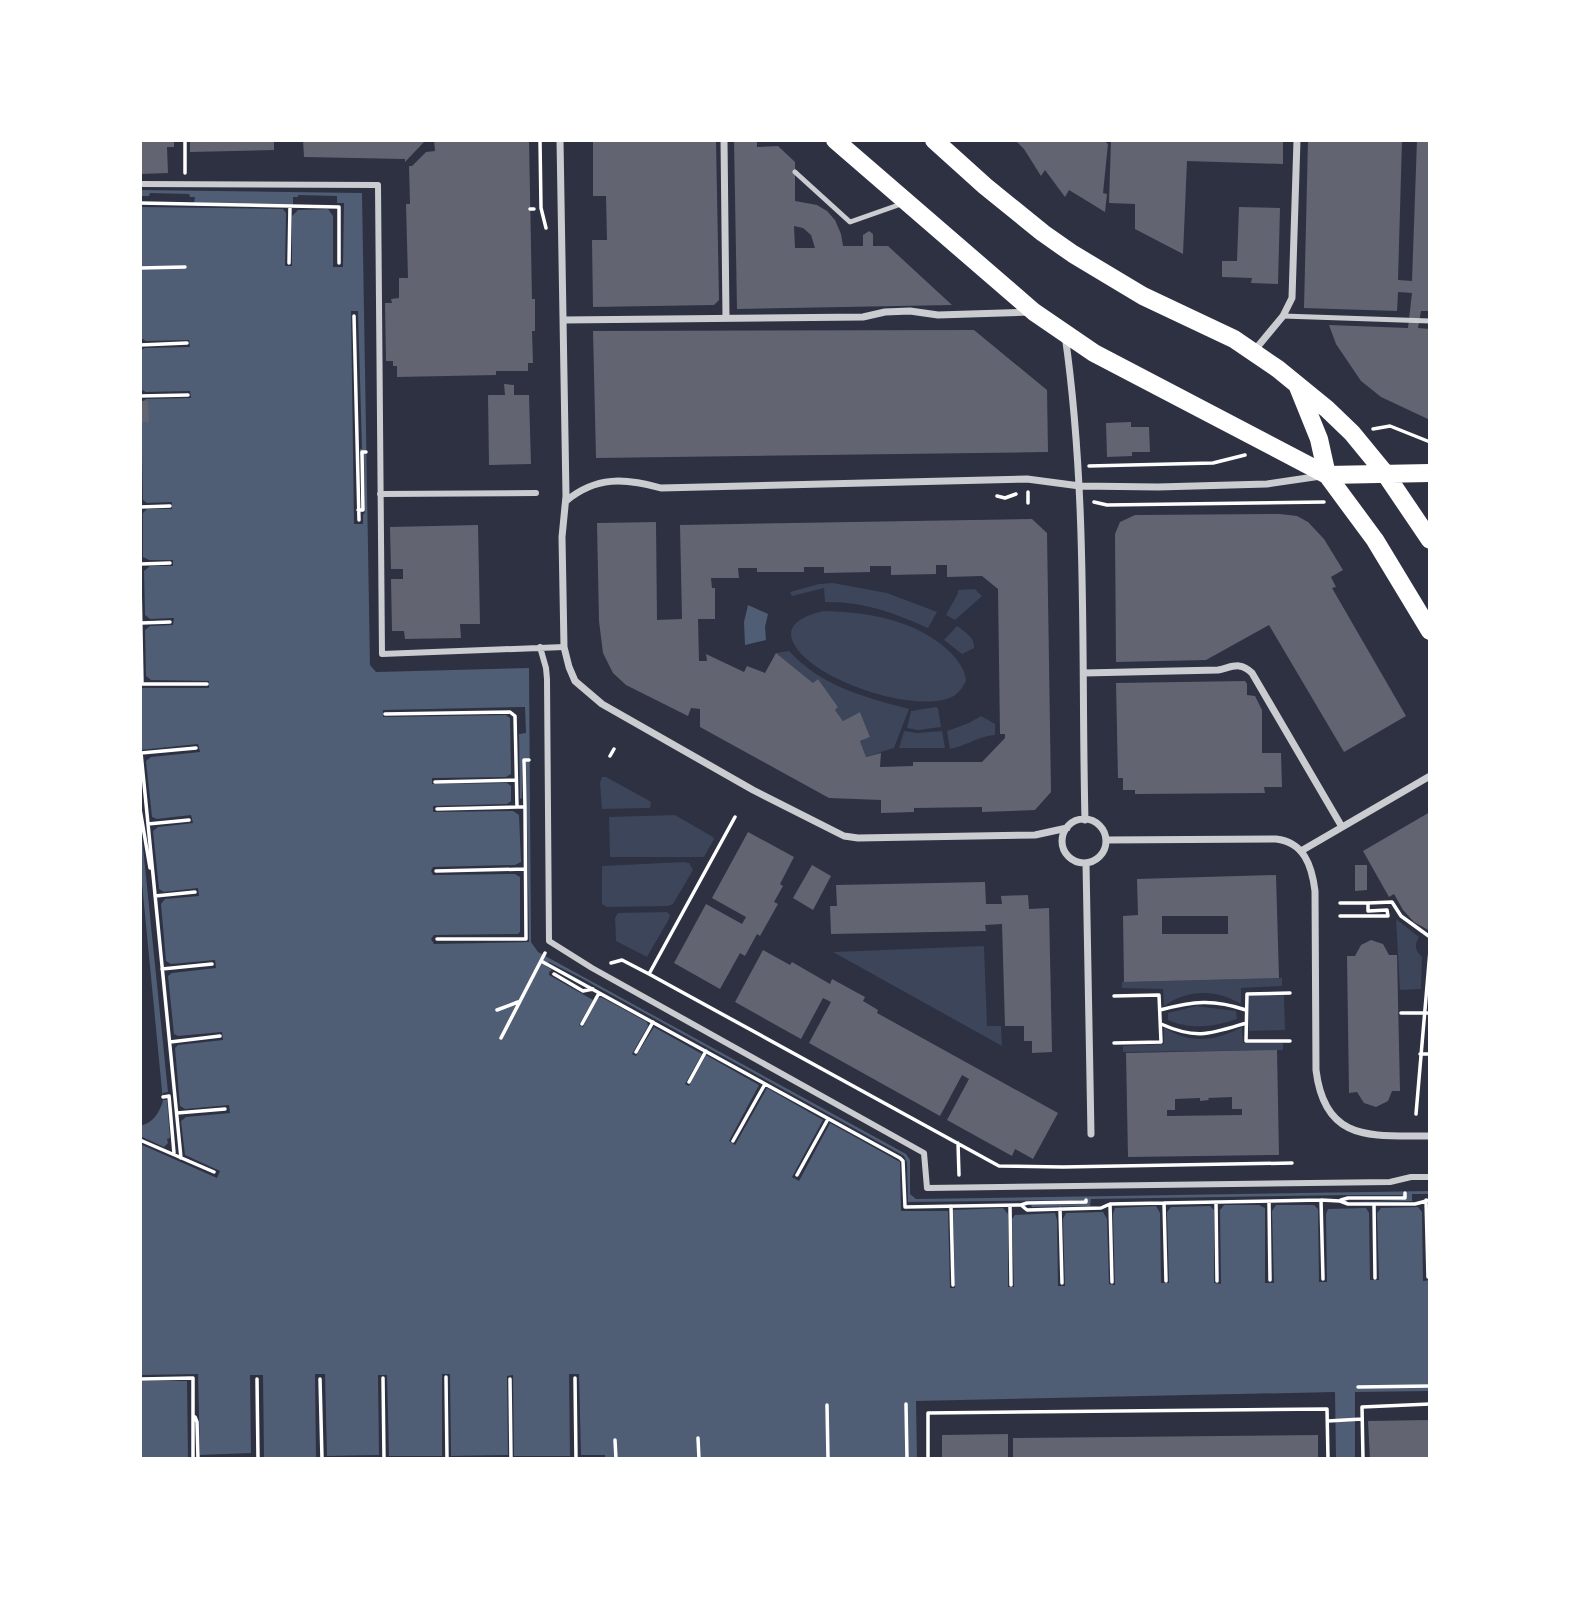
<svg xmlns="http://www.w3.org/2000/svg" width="1570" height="1599" font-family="'Source Serif 4',serif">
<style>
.green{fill:#3c4559}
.water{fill:#4f5d75}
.pier{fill:#2d3142}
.building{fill:#626471;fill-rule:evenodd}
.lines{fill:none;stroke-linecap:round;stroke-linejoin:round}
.path{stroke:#fff;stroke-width:3.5}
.service{stroke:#caccd0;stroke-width:5}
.pedestrian{stroke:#caccd0;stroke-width:6}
.minor{stroke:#caccd0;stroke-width:7}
.primary{stroke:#fff;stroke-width:18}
</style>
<rect width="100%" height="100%" fill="#2d3142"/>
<path class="green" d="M833,583l54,10 50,19 -9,16c-33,-15 -66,-27 -103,-26l-1,-14 -32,8 -2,-4 29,-8z
M975,589l7,7 -27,24 -9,-5 12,-22v-3z
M824,611c44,1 94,9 127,42 8,9 14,16 15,28 -3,6 -8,13 -14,16 -38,17 -139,-17 -158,-53 -12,-21 15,-30 30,-33z
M957,626c8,6 18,11 17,22l-12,6 -18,-14z
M789,651c32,35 75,46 120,58l-15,39 -28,9 -6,-16 10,-4 -10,-25 -17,9 -8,-11 3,-3 -20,-28 -5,4 -37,-30z
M936,707l2,1 3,19 -23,3 -11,-2 4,-17z
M981,716l14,8v11c-16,1 -29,11 -45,14l-3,-18 22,-8z
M904,731l13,2 25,-2 3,17h-46z
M602,777h4l42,23 3,2 -1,6 -48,1 -2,-26z
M675,815l38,22 1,2 -10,18h-94l-1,-40z
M684,862l5,1 4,7 -20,34 -5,2 -61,1 -5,-3v-38z
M667,912l3,3 -1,4 -22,38 -31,-16 -1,-23 3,-5z
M1396,919l23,18c-5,8 -4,14 3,20l-1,32 -21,1z
M984,946l3,80h14l1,20 -169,-94z
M1282,978v8l-41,2v16c-25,-15 -53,-15 -77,2l-1,-17 -41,-1v-6h2z
M1284,995l1,35 -36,1 -1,-35z
M1196,1006l40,5 1,8c-22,8 -48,11 -69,1v-7z
M1164,1027c26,18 52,14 78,0l1,16h40v7l-160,2v-6l41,-2z"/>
<path class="water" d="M140,190l222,3 8,472 6,7 153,-4 2,274 7,10 368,202 4,6v34l6,5 514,-8v200l-75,1v67h-19l-1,-67 -419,9 1,58h-777v-333c13,-3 19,-13 23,-25l-23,-238z
M748,605l20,9 -3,13 1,13 -21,5 -1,-23z"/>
<path class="pier" d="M150,193l39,1 1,3h5l-1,6 99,2v-8h5v-2l39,1v7h7l-1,64h-10v-51l-5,-7 -30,1 -6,6v50h-7l1,-53 -3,-4 -141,-2 -2,2v-13h9z
M140,290l1,48 5,3 43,-1 1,7 -45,1 -4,2 1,40 4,2 44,-1 1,7 -45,1 -5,3 2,98 4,3 25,-1v7h-25l-4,4v44l6,3h24v6h-23l-6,5 1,44 5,4 24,-1 -1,7 -23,1 -5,4 1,46 5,4 58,1v7h-69z
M351,311h7l4,138h-2v6h4l1,57 -2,3v9h-9z
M525,707l1,26 -7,1 1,64 2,1v-36h4l3,179 -95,2 -3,-5 3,-4 84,-1 2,-2v-55l-5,-3 -82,1 -2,-4 2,-4 82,-2 6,-3 -2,-47 -6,-4 -80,1v-6l74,-2 4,-3v-15l-4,-3 -75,1v-6l74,-1 5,-3 -1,-56 -4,-3 -123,2v-7z
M198,744l2,8 -49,5 -5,4 6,56 5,2 34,-4 2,8 -35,4 -5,4 6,58 5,3 34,-4 1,8 -34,3 -4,5 5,57 5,3 44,-4 1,8 -44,5 -4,3 6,58 4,2 44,-4 1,8 -45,5 -3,3 5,58 5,3 44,-4 1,8 -44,4 -5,4 4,34 35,16 -3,7 -77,-34v-8l24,11 4,-4 -1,-4 3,-1 -3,-38h-4v-7l5,-1 -28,-274v-68z
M549,962l32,16 323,178 3,6 1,40 173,-2v4l-50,1 1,2 58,-1 1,-7 259,-4h52v5l-51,2 61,-1v-7h18v86l-7,1 -1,-69 -4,-5 -37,1 -4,5 2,67h-9l-1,-67 -3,-5 -38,1 -2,5 1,68h-8l-1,-73 -4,-4h-38l-4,6 2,72h-9v-75l-6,-3h-35l-4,5 1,74 -7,-1v-73l-4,-4 -39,1 -4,5 2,71h-8l-1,-70 -4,-7 -41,2 -2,6 2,71 -6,-1 -2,-65 -4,-7 -37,1 -3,6 2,67h-7l-1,-66 -2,-7 -40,2 -3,4 2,68h-6v-73l-5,-6 -50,2 2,78h-5l-2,-77h-47l-1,-49 -70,-39 -31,58 -7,-4 31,-57 -56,-32 -32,57 -6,-4 30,-56 -53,-30 -17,31 -4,-2 17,-30 -48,-27 -18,29 -4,-2 16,-28 -1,-4 -46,-25 -3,1 -15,29 -4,-2 14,-25 -44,-25v-3l3,-2 -6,-4z
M198,1374l2,81 51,-2 -1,-78h13l1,82h52l-1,-83h10l2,82 52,-1 -1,-80h9l2,81h53v-82h8l1,82 57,-1 -1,-79 6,-1 1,81h56l-1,-82h10l2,81h24v4h-417l-1,-78h-47v-6z"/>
<path class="building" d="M140,140h34v7h-7l1,26 -28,1z
M190,140h84v10l-84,2z
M303,140h119l3,1 -20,21v-3l-101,-2z
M434,140h95l3,159h3v32h-3l1,32h-5v8h-32v4l-99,2v-11h-4v-5h-7l-1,-58h7l-1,-4 8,-1v-20h9l-2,-74h4l-1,-38h3l14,-14 9,-1z
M593,140h123l3,160 -5,5 -121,2 -1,-67h15l-1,-44h-13z
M734,140h23v7l21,-1 17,16v39l22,4 10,6 8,9 6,14 2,12h20v-11l6,-4 4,3v12h15l64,59 -215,4zM794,226l9,2 8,7 4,13h-20z
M1015,140h88l5,4 -5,49 4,1 -2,18 -36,-22 -4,7 -20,-27 -4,6 -17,-27z
M1111,140h172v24l-96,-3 -4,93 -48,-25v-25l-26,-1z
M1308,140h94l-4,140 14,1 5,-141h13v171h-9l-3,17 12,1v91l-49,-23 -20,-16 -25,-37 -7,-19 79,3 4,-35 -14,-1 -1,19 -93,-3z
M1239,207l41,1 -2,76 -27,-1 1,-5 -30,-1v-16h15z
M974,330l73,60 1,62 -452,6 -3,-127z
M504,384l10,1v10h15l2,69 -42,1 -1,-70h17z
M140,401h8l1,21h-9z
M1131,422v5h18l1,25h-18v4l-25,1 -1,-34z
M1280,514l17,2 11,6 16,17 19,31 -12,7 5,10 -4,1 74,128 -62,36 -75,-127 -63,35 -90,2 -1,-128 5,-12 15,-7z
M1032,519l15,14 4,259 -16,18 -53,2v-5l-68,1v4l-33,1v-13l-52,-2 -129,-71v-18l-9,-1 -3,8 -62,-31 -13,-12 -10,-20 -4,-32 -2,-98 59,-1 1,98 25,-1 -2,-94zM936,565h11v12l35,-1 16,13 2,145h5v4l-23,24h-69v4l-33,1 1,-14 -15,4 -6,-16 10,-4 -10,-25 -17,9 -8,-11 3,-3 -20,-28 -5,4 -37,-30 -11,20 -18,-7 -3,6 -38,-18 1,7h-8l-1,-42h17v-31h-3l-1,-10h28l-1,-10h19v4h47v-5h20v6l46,-1v-6h21v9l45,-1z
M478,525l2,99h-20l1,14 -56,1 -1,-8h-12l-1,-52h12v-10h-12l-1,-42z
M1245,681l2,3v11l8,1 7,14v43h19l1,34h-18l1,6 -130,1v-4h-12v-12h-5l-2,-95z
M1430,812v119l-16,-9 -11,-12 -9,-16 -5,3 -26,-46z
M748,832l46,25 -14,27 3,2 -9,16 4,2 -18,32 -3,-2 -12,22 -5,-3 -20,36 -46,-26 32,-59 36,20 4,-7 -34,-19z
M812,865l19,11 -18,34 -20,-12z
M1355,865h12v25l-12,1z
M1276,875l3,103 -155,4 -1,-66 15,-1 -1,-36zM1162,916h66v18h-66z
M985,882l1,22h16l-1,-8 27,-1 1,14 20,-1 3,144 -20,1v-12h-8v-15h-19l-3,-102 -17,1 1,6 -155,3 -1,-28h7l-1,-21z
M1371,940l12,4 6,11h8l3,136h-8l-4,10 -12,6 -12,-4 -7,-11 -8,1 -2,-137h8l6,-11z
M763,950l27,15 2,-3 38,22 2,-5 33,18 -2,4 15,9 -1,3 181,100 -25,46 -18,-10 -3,7 -65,-36 22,-41 -7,-4 -22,41 -131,-73 22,-41 -8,-4 -22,41 -66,-37z
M1277,1050l2,105 -151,2 -2,-104zM1232,1097v12h10v6l-75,1v-6h8v-11l25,-1v3l9,-1 -1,-2z
M1430,1420v39h-60l-2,-38z
M1008,1434v25h-66v-24z
M1318,1435v24h-305v-21z"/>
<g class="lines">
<path class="path" d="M185,140v33
M540,140l1,68 5,20
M140,203l199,4v56
M530,209h4
M289,263l1,-57
M140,268l45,-1
M354,316l5,204
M140,345l47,-2
M140,396l48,-1
M1373,429l17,-3 40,16
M1089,466l124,-3 32,-8
M1028,492v11
M997,496l8,2 11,-4
M1094,502l13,3 217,-3
M140,507l30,-1
M358,510h5l-1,-58h4
M140,564l30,-1
M140,583l2,101h65
M141,623l29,-1
M385,714l125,-2 5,4 2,91h8l-1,-47h5
M610,756l4,-7
M435,782l81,-2
M140,809l10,59h2
M437,809l80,-2
M148,824l41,-4
M436,871l89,-2
M155,896l40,-4
M1340,903h28
M1340,916h48l-1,-6 -19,1v-8l24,-1 9,14 29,21
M437,939h89l-1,-132
M541,961l359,197 3,3 2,46 116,-2 6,5 74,-2 9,-4 211,-4 19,1 8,3h67l15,-4
M611,963l11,-3 27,14 350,192 64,1 229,-4
M162,969l50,-5
M554,974l29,17 10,-2
M649,974l86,-157
M1290,993l-43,1 -1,47h44
M1114,996l45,-1 2,47 -47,1
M497,1010l21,-8
M1160,1010c34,-9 53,-11 86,0
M1401,1013h29
M582,1024l17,-31
M1161,1024c36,16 49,10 85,-1
M501,1038l44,-85
M170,1042l50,-6
M636,1052l17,-30
M1420,1054h10
M689,1082l17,-31
M163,1097l6,-1 5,57
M177,1113l48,-4
M1416,1114l14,-163
M140,1140l74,32
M733,1141l32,-57
M958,1143l1,32
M181,1158l-40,-405 55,-5
M797,1175l31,-56
M1321,1200l2,79
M1341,1200l7,-2h57v-5
M1426,1200l2,77
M1269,1202l1,78
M1164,1203l2,78
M1216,1203l1,78
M1110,1204l2,78
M1374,1204l1,74
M1021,1205l6,-2 59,-1v-2
M951,1206l2,79
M1010,1206l1,79
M1060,1209l2,74
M446,1377l1,82
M383,1378l1,81
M575,1378l1,81
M140,1379l53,-1v81
M257,1379l1,80
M320,1379l2,80
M510,1379l1,80
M1358,1387l72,-1
M906,1404l1,55
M827,1405l1,54
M195,1417l2,5 1,37
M1328,1421l34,-2
M698,1438l1,21
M615,1440l1,19
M590,1459h13
M928,1459v-46l399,-4 1,50
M1363,1459l-1,-52 68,-3"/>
<path class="service" d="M795,172l55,50 54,-19
M1283,316l147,5"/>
<path class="pedestrian" d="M140,184l238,1 4,469 182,-7
M380,494l156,-1
M540,647l6,21 1,11 2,262 43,27 332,185 3,35 463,-6 21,-5h19"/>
<path class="minor" d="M560,140l6,356 -4,41 2,110 5,20 6,14 27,23 151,86 91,46 14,2 177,-3 32,-7
M724,140l2,178
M564,320l299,-3 22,-5 25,-1 28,4 92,-3
M1065,335c23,161 16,323 20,485
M1254,351l29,-35 9,-18 5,-158
M566,501c30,-25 59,-23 95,-13l366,-9 53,7 78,1 109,-3 54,-8
M1084,673l134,-3c14,-3 22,-9 34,3l90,154
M1062 841a22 22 0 1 1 44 0a22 22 0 1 1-44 0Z
M1106,840l170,-1c28,3 36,27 39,52l1,179c9,74 57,65 114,66
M1301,851l129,-75
M1086,863l5,271"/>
<path class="primary" d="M835,140l199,172 60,41 233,122
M934,140l51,46 58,47 30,21 70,42 91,43 44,30 49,40 25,24 32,39 46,68
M1298,387l21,52 8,36 48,65 55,91
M1327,475l103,-2"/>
</g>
<rect width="1570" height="1599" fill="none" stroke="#ffffff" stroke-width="284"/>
</svg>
